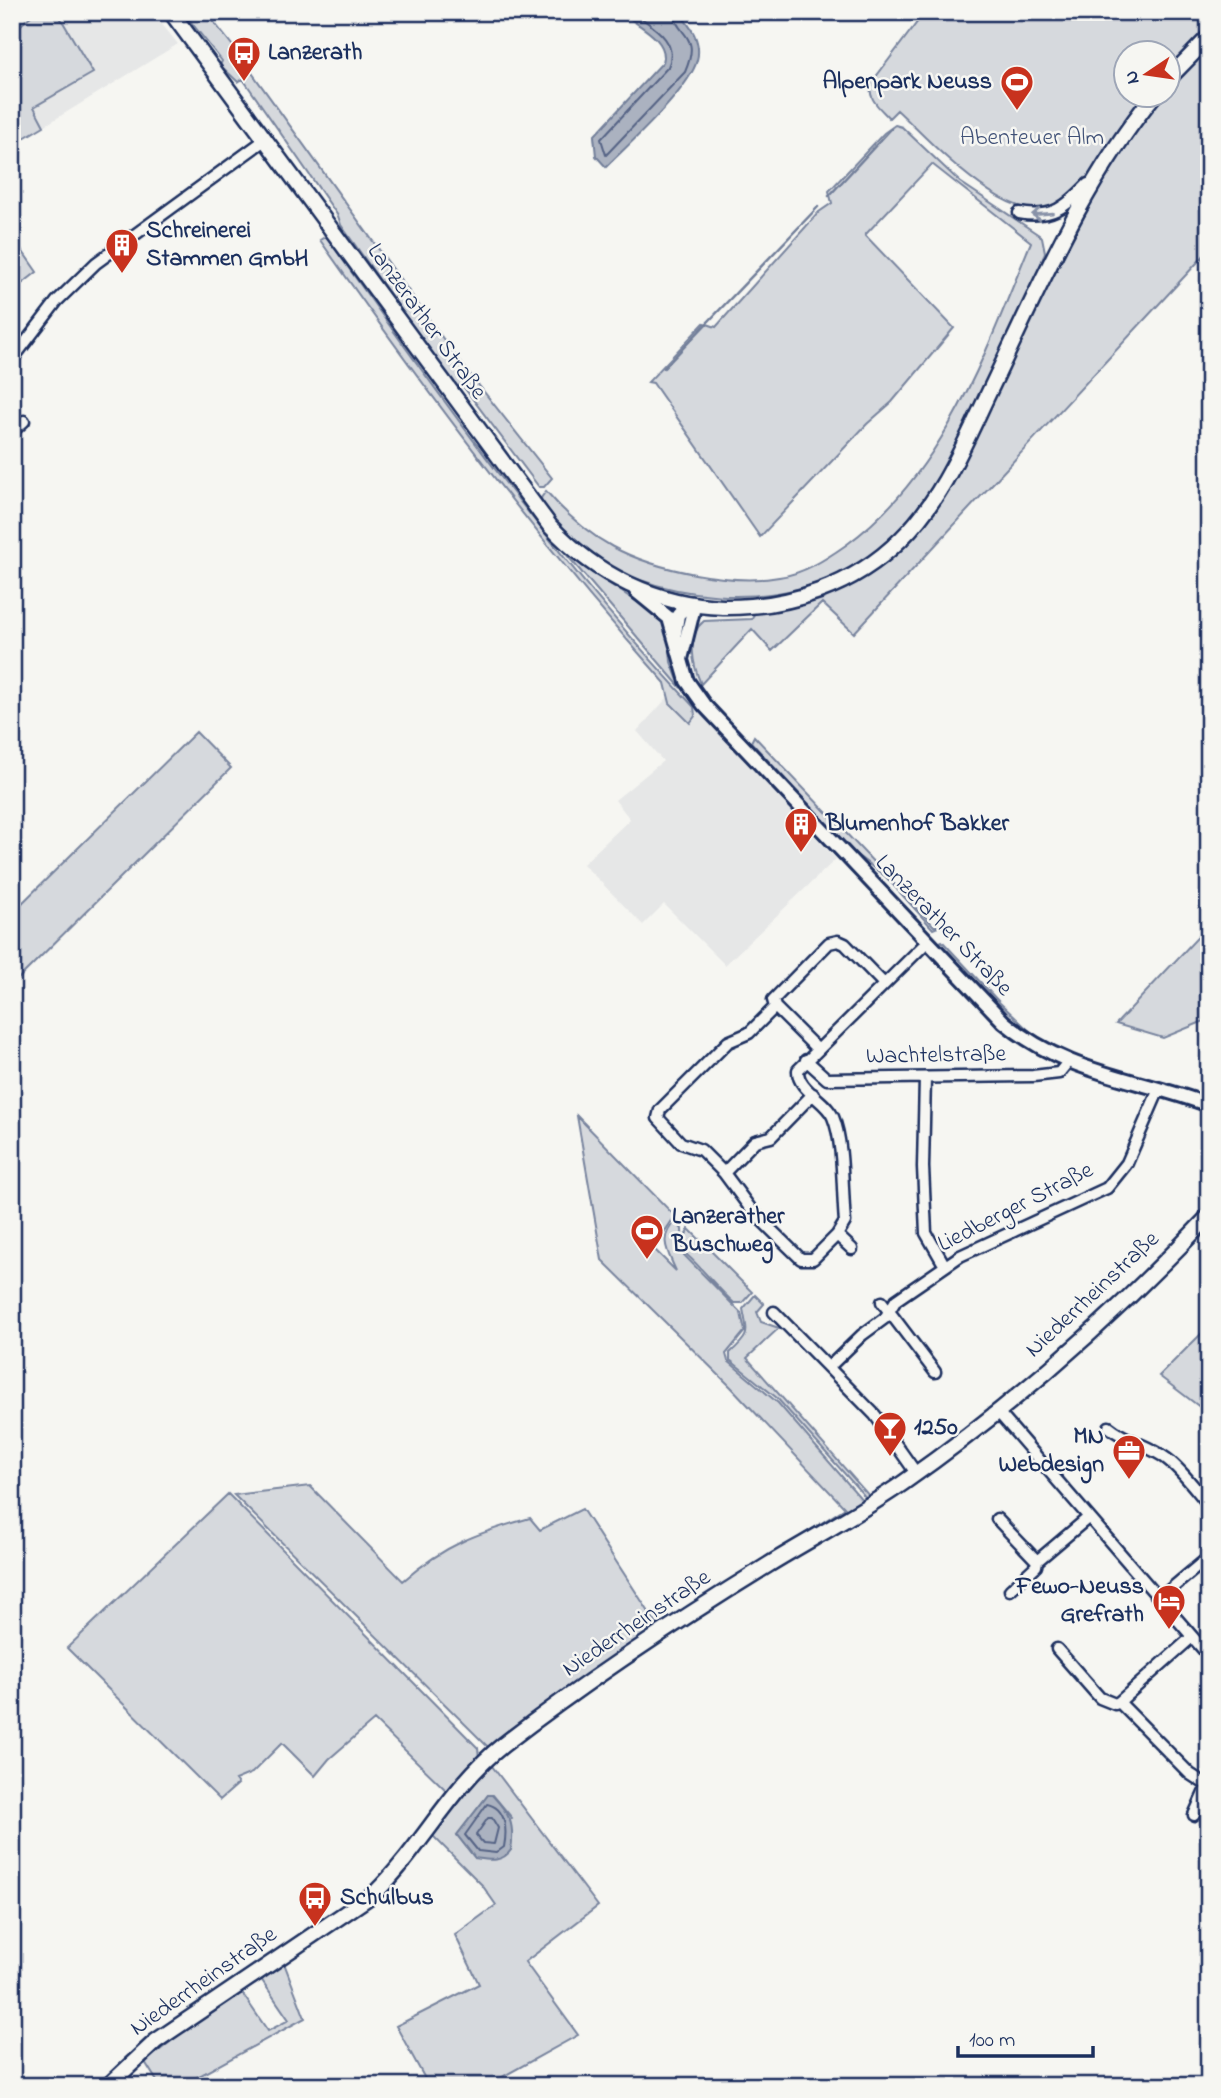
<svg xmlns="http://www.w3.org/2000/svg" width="1221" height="2098" font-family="'Indie Flower',sans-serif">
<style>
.built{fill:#e6e7e7}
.green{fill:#d6d9dd;stroke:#78849e;stroke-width:2;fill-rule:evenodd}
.water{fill:#abb2c0;stroke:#717e99;stroke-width:2}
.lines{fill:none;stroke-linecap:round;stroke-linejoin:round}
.shore{stroke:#556385;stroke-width:2}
.stream{stroke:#717e99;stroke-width:2.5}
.minor-casing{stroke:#1b2f5e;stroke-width:15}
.tertiary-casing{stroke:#1b2f5e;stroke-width:18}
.secondary-casing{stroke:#1b2f5e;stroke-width:19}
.minor{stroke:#f6f6f2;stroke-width:10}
.tertiary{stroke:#f6f6f2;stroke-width:12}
.secondary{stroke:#f6f6f2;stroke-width:14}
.oneway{stroke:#8892a8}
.labels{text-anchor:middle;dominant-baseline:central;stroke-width:5;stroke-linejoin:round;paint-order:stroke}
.poi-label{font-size:24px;font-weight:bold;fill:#1b2f5e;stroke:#f6f6f2;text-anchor:start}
.park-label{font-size:24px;fill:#405177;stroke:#f6f6f2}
.street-label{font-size:24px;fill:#1b2f5e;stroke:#f6f6f2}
</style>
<rect width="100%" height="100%" fill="#f6f6f2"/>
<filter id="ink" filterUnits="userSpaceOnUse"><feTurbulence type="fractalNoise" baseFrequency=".0143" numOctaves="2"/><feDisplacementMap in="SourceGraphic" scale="14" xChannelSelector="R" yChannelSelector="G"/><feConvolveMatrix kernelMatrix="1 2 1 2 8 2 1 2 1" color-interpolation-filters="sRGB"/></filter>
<g filter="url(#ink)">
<path class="built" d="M57,12h95l26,32 -134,82 -11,-19 59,-34z
M668,697l22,26 5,-7 -1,-9 142,152 -111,106 -61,-61 -21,21 -60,-61 47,-45 -15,-19 48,-39 -26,-30z"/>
<path class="green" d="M35,12h22l36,61 -59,34 10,19 -32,19v-112z
M183,12h23l26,33 222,309 98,124 -8,9h-5l-77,-102 -7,2 -114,-162 -3,-9 -95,-137 -5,3 -18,-17 2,-4z
M911,12h298v15l-40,44 -1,-19h-42v42l22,1c-26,33 -49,78 -83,106 -48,39 -135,-61 -168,-91l-8,8c-10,-11 -23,-20 -17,-36l46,-61z
M1209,46v204l-355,383 -32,-30 -50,48 -20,-22 -51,55c-8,-18 -15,-49 3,-63l48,-2 2,-5 66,-16 21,-9 53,-35 111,-184 105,-204 53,-71 5,-1 2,-9z
M895,125l7,2 58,55 82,55 3,15c-6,22 -18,42 -28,62 -11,25 -21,49 -32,73 -17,35 -32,71 -52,104 -64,104 -190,126 -299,87 -25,-9 -88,-51 -93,-80l5,-7c43,50 84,71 149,83 27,5 56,8 84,3 24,-3 47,-18 67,-32 98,-71 140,-194 185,-303l-99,-78 -67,71 89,93 -62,74 -25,22 -107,113 -107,-154 -5,-1 56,-59 12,4 103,-115 13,-9 -3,-12 55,-58z
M12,236l25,36 -23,18 -2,-3z
M326,236c115,163 231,325 368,471l1,9 -5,7 -20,-20 -5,-20c-126,-141 -237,-289 -345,-443z
M554,540l36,31 73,48 6,15 2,28 10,26z
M196,732l35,36 -219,217v-72z
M754,736l180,190h6l-7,3 -47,-52 -32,-24 -103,-111z
M1209,925v94l-46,19 -47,-14z
M942,941l58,62 40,38 -2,3 -59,-52 -41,-49z
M577,1116l98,100 -18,27 -7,-7 -3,-11 -12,5 41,41c-7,-17 -19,-33 -1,-49l7,7 1,25 58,59 4,18 -19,23 2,7 50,42 86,99 -199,121 180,-115 -114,-121 -129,-127z
M689,1229l63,63 -10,11h-8c-17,-15 -31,-34 -48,-49l-3,-14z
M755,1295l9,9 -7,8 4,10 18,6 -32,30 124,140 -3,2 -91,-102 -47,-38v-7c20,-18 18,-18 13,-44z
M1206,1329l3,2v83l-50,-38z
M310,1486l93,95c43,-37 74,-48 127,-63l10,12 42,-21 76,117 -2,5 -167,117 -255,-253z
M228,1494l250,254 1,10 -30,35 -75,-73 -45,39 -14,17 -33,-33 -30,30 -17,7 3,4 -18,16 -153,-152z
M492,1766l106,140 -73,56 53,73 -92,51h-57l-33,-60 83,-42 -24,-49 41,-30 -14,-20 -51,-51 29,-38zM488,1795h5l19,23 -37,40 -18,-23z
M284,1963l21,55 -124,68h-21l-15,-24 45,-36 52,-33 26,38 21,-11 -28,-41z"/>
<path class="water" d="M621,12h57c12,13 24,29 19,48 -7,29 -68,84 -91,107l-10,-11 -2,-20 69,-74c7,-23 -27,-37 -42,-50z
M488,1795h4c18,19 23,29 19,55 -9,13 -22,10 -36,8l-18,-23z"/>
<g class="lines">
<path class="shore" d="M633,12c18,14 47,28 35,55l-67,72 5,16 79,-83c17,-39 -8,-35 -12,-60
M487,1804c20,4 20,27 17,43l-8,6 -18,-2 -13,-16z
M488,1818h4l6,10 -4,16 -11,-1 -7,-8z"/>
<path class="stream" d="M829,196l62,-67
M664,368l154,-161"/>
<defs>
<path id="minor" d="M1019,213c33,6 47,-6 69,-29
M12,360l45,-59 39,-38 170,-124
M12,432l12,-11
M775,1007l-26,26 -21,9 -68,68 -2,8 23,25 20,7 23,23 29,39 48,47h12l24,-24
M817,1049l-42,-42 -2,-7 56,-57 9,-2 7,3 38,39
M806,1060l21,19 206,-3 26,-3 8,-10
M925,1078l-2,89 3,66 19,33
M724,1173l31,-32 16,-4 42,-43
M852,1249l-15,-14 8,-13c-3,-30 -1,-79 -12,-105 -7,-17 -36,-27 -35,-47l128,-127
M882,1302l53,70
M774,1312l101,103 41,58
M829,1367l33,-32 23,-17 11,-18 64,-44 147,-68 20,-25 32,-74
M998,1412l211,244
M1109,1427c18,15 40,18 58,32 16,12 29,31 42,46
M997,1519l40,42
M1010,1590l26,-24 1,-5 52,-44
M1160,1598l49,-41
M1057,1649l43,49 15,6 4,-2 71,72 17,11
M1119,1702l73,-65
M1194,1815l15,-33"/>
<path id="tertiary" d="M636,591l33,27 18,63 17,24 300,317c64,53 130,55 205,83
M675,633l3,-18 11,-12 4,8 -12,48"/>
<path id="secondary" d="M171,12l379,514c46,49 106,79 173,81 66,1 131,-21 178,-68 42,-41 64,-97 89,-149 49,-102 93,-208 165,-296
M1168,79l41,-42
M108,2086l48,-45 219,-148c47,-46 76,-107 128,-148 84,-65 174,-124 265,-180 44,-27 92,-52 135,-82 110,-77 214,-169 306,-267"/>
</defs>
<use href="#minor" class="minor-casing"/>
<use href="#tertiary" class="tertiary-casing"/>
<use href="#secondary" class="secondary-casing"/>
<use href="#minor" class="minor"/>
<use href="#tertiary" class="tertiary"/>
<use href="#secondary" class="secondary"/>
</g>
<defs><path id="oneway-shaft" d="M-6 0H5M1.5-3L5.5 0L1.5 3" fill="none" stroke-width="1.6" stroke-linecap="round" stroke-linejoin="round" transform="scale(1.75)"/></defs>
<use class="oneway" href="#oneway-shaft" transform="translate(1042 214) rotate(175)"/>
</g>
<defs>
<symbol id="bus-pin" viewBox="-11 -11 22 30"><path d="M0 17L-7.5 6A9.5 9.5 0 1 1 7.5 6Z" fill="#c8321e" stroke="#f6f6f2"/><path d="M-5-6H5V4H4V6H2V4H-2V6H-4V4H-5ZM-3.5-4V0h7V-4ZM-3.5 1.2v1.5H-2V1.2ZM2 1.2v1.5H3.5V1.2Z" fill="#fff"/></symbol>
<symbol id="stadium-pin" viewBox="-11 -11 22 30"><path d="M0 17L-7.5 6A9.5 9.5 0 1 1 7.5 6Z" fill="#c8321e" stroke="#f6f6f2"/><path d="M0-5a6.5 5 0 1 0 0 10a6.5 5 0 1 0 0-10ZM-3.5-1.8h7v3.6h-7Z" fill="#fff"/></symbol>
<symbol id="building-pin" viewBox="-11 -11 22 30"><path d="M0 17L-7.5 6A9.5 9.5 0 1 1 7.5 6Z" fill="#c8321e" stroke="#f6f6f2"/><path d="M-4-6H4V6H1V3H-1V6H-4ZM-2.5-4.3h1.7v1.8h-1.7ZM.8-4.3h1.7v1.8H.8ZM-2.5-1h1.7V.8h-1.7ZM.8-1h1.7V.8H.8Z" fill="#fff"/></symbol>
<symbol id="bar-pin" viewBox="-11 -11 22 30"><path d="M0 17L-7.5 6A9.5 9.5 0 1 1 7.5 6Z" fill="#c8321e" stroke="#f6f6f2"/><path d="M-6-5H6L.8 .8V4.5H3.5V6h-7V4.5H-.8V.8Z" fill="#fff"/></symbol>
<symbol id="office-pin" viewBox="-11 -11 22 30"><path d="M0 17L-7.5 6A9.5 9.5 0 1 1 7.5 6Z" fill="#c8321e" stroke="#f6f6f2"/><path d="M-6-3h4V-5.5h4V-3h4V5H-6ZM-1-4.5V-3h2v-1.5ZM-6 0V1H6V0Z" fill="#fff"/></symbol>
<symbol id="hotel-pin" viewBox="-11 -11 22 30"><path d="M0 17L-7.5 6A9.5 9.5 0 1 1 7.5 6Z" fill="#c8321e" stroke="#f6f6f2"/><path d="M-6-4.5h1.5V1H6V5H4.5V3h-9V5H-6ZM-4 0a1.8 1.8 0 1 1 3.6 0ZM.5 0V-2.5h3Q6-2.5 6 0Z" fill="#fff"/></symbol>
</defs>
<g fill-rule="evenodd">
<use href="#bus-pin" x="225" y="34" width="38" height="52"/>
<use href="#stadium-pin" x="998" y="63" width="38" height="52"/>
<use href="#building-pin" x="103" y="226" width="38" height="52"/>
<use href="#building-pin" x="782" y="805" width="38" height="52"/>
<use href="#stadium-pin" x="628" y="1212" width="38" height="52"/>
<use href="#bar-pin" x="871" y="1409" width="38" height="52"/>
<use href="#office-pin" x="1110" y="1432" width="38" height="52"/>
<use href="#hotel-pin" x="1150" y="1582" width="38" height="52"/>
<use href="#bus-pin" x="296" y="1879" width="38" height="52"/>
</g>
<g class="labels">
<g class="poi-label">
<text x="268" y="53">Lanzerath</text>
<text x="992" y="82" text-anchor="end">Alpenpark Neuss</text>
<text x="146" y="231">Schreinerei<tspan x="146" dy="28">Stammen GmbH</tspan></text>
<text x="826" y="824">Blumenhof Bakker</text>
<text x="672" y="1217">Lanzerather<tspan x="672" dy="28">Buschweg</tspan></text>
<text x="914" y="1428">1250</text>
<text x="1104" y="1437" text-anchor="end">MN<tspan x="1104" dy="28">Webdesign</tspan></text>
<text x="1144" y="1587" text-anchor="end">Fewo-Neuss<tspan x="1144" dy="28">Grefrath</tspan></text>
<text x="340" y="1898">Schulbus</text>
</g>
<g class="park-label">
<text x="1032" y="138">Abenteuer Alm</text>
</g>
<g class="street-label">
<text transform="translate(426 322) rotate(54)">Lanzerather Straße</text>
<text transform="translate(943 926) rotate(46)">Lanzerather Straße</text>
<text transform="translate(936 1056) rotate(-1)">Wachtelstraße</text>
<text transform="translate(1016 1208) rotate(-27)">Liedberger Straße</text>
<text transform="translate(1093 1295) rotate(-43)">Niederrheinstraße</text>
<text transform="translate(637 1624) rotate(-34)">Niederrheinstraße</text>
<text transform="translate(204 1982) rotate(-35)">Niederrheinstraße</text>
</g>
</g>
<rect width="1221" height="2098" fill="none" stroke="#f6f6f2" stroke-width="42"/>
<rect x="21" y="21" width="1179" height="2056" fill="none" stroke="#1b2f5e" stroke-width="2.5" filter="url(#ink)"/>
<g transform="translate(1147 74) rotate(257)"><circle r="33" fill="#f6f6f2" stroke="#9ea6b7" stroke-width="2"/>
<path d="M0-5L12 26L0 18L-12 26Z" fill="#c8321e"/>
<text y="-10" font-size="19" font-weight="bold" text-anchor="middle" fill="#1b2f5e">N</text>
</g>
<path d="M958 2046v10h135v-10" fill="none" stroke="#1b2f5e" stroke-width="3.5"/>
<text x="969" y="2046" font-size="21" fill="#1b2f5e" stroke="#f6f6f2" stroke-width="5" paint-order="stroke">100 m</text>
</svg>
